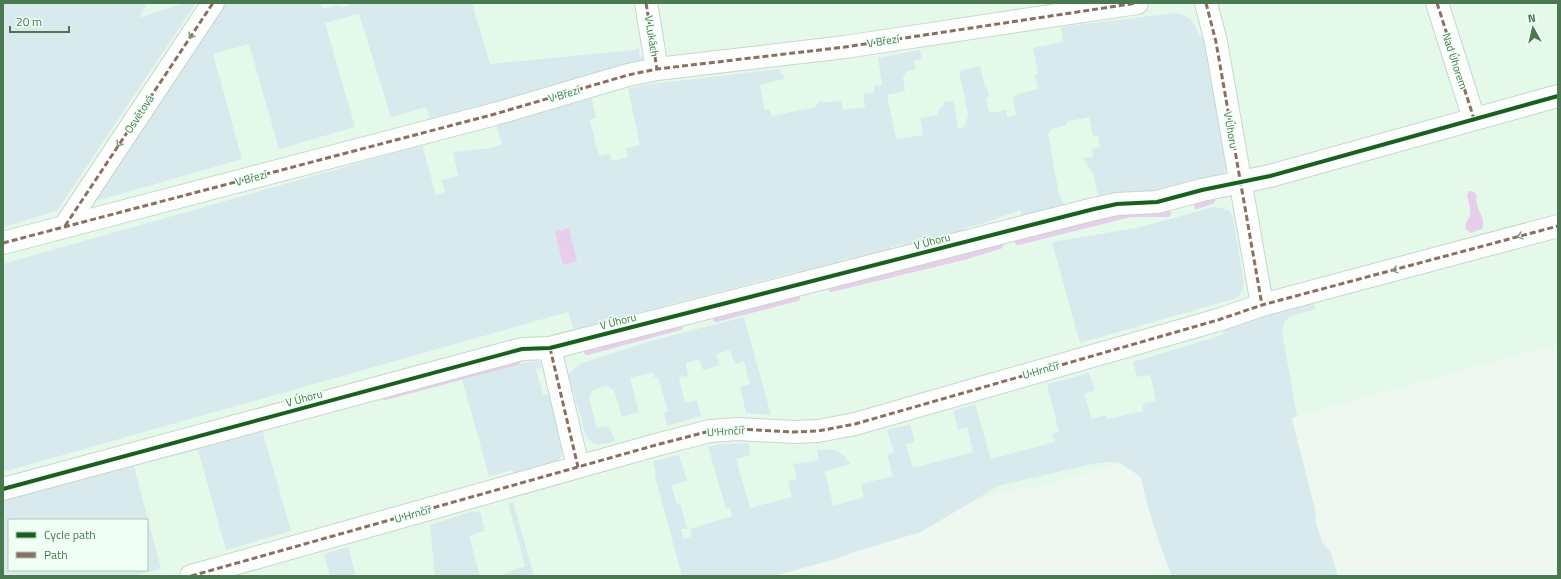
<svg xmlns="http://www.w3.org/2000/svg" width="1561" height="579" font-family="'Titillium Web',sans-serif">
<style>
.residential{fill:#e5f9eb;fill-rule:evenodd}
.green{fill:#d8eaee;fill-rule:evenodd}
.water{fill:#e7ceea}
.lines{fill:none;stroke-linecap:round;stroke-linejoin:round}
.stream{stroke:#e7ceea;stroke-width:6}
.minor-casing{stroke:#c9d6cb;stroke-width:24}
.minor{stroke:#fcfefd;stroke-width:22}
.quiet{stroke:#8d6e63;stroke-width:3;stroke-dasharray:6 3;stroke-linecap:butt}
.cycleway-casing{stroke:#effff5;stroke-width:6}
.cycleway{stroke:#1b5e20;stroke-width:4}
.oneway{stroke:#80a085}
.labels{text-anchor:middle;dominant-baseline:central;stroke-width:3;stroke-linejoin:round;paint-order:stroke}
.street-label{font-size:11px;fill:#4b7851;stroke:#effff5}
</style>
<rect width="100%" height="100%" fill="#eef8f1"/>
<path class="residential" d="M3,3h1555v341l-261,72 -30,-2 -147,49 -80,24 -17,1 -27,6 -25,9 -50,29 -222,44h-696zM9,520h138v50h-138z"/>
<path class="green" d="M3,3h144l-8,15 45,-15h12l-139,208 -54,16z
M225,3h95l2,6 16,-4 5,2 6,-1 1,-3h122l18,61 144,-14 5,-3 1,10h4l-1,5 -211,62 -6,-17 -35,10 -32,-103 -34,9 30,104 -76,22 -30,-105 -36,10 29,105 -149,43z
M1174,13c15,1 21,9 25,23l5,-1 24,130 -5,10 -8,6 -116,21 -5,-26 -11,-18 10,-1 -1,-8 8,-2 -2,-11h-5l-4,-19 -20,4 -5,5 -12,3 -4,5 11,60 9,17 -45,9 -3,-10 -36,13 -18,5 1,6 -62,17 -2,-7 -12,3 2,10 -43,7 -2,-6 -9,3 1,6 -41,8v-4l-162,42 2,9 -82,13 -5,-1 22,-5 -6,-17 -565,160v-208l419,-119 14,50 9,-3 -4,-12 17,-4 -5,-24 38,-4 11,-4 -6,-19 96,-27 4,20 -6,2 9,36 11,-2 2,7 16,-4 -2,-9 14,-3 -12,-56 14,-4 138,-16 1,5h2l1,5 -24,6 5,25h5l2,6 43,-9 3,-4 5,-3v3l18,-3 2,10 22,-3 -2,-13 11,-1v-7l8,-1 -4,-27 42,-8 2,9 -8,1 2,10 -9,1 -4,7 2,13 -18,4 9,44 27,-4 -3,-17 18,-3 1,-5 6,-8 9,-1 4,27 6,-1 4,-12 -9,-44 21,-5 5,21h2l2,10 -3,1 3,15 17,-3 1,7 9,-2 -3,-18 4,-1v-2l21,-5 -3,-14 3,-1 -5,-26 30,-6 -2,-15zM635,314l1,2 -62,13z
M1214,207l8,1 8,3 3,7 11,65 -2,8 -5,7 -157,45 -28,-101 85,-14z
M1313,302l3,7 -25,7 -7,6 -2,10 15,84 -5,2 2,9 21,82 1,15 7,19 8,10 7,23h-166c-13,-33 -24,-64 -31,-99l-21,-14 -11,-1 -17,2 -94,22 -77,46 -67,20 -19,7 -60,17h-93l-28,-103h2l-3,-12 26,-6 8,26 -16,4 6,19 3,-1 7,26h-6l3,10 8,-3 -2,-7 42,-13 -2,-8 -4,1 -18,-62 12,-3 29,-1 1,12 -14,4 14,49 42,-11 -4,-16 9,-2 -4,-15 16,-2 10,-2 -2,-10c19,-1 21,-2 34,14l-26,7 8,35 31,-9 -3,-13 32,-8 -6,-22 7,-2 -7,-22 23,-6 5,18 -9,2 7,24 60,-16 -6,-25 -9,3 -5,-19 22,-7 16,55 64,-17 -3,-8 7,-2 -12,-48 42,-11 6,17 -11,4 8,25 14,-4 2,4 35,-8v-7l13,-3 -6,-26 -13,2 -4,-15 89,-27 4,-9z
M744,317l27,98 -25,-2 -6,-26 10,-3 -6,-23 -9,3 -5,-14 -14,4 3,11 -16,5 -4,-11 -13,4 2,13 -9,1 6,26 12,-3 4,16 -34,10 -3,-13 4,-2 -10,-34 -4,1 -1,-6 -23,6 9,34 -17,5 -8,-27 -8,-4 -13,4 -4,7 8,31 12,-2 6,15c-13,4 -21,7 -29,-6l-18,-61 12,-10 17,-6 61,-19z
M536,361l4,1 2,6 -6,1 7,26 7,-1 13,57 -3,7 -5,5 -42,13 -1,-6 -23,6 -27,-97 56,-15z
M261,426l30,105 -65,19 -28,-100 -64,16 27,103 -28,7h-130v-78zM9,520h138v50h-138z
M513,502l21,74h-36l27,-10 -17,-63z
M473,511l1,2 6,-2 5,20 -16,5 11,40h-45l-5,-51z
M348,547l8,29h-26l-6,-22z"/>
<path class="water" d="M1469,191h3l4,3c1,3 0,6 1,10 2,9 9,16 5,25l-11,4 -5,-3c-2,-8 2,-8 4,-15 1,-6 -1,-13 -3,-19z
M569,228l8,33 -14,4 -8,-33z"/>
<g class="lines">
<path class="stream" d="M1197,206l15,-5
M1018,242l112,-28h38
M831,289l136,-33 33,-10
M716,319l81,-21
M587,352l93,-25
M385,397l132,-35"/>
<defs>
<path id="minor" d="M646,3l11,66
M1206,3l10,39 46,263
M1437,3l37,116
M65,226l148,-223
M3,243l492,-129 133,-39 29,-6 188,-22 292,-44
M550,348l28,119
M3,489l519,-140 28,-1 544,-139 23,-5 40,-2 45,-12 68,-14 288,-80
M191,576l465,-131 54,-14 27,-2 57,3 24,-1 37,-7 363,-104 44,-15 296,-79"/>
</defs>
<use href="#minor" class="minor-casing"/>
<use href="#minor" class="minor"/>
<path class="quiet" d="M646,3l11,66
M1206,3l10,39 46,263
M1437,3l37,116
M65,226l148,-223
M3,243l492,-129 133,-39 29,-6 188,-22 292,-44
M550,348l28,119
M191,576l465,-131 54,-14 27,-2 57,3 24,-1 37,-7 363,-104 44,-15 296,-79"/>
<defs>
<path id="cycleway" d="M3,489l519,-140 28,-1 544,-139 23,-5 40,-2 45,-12 68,-14 288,-80"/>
</defs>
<use href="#cycleway" class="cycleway-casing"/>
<use href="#cycleway" class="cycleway"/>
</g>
<defs><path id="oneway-chevron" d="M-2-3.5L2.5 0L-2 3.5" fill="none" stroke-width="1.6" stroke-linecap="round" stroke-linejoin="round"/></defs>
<g class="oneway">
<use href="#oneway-chevron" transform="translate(191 36) rotate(123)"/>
<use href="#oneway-chevron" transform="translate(119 144) rotate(123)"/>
<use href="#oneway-chevron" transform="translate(1520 236) rotate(165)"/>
<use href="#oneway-chevron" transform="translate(1395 270) rotate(165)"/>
</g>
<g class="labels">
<g class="street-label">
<text transform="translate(652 36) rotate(81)">V Lukách</text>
<text transform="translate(883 41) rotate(-9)">V Březí</text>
<text transform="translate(1455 61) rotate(72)">Nad Úhorem</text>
<text transform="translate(564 94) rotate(-17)">V Březí</text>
<text transform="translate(139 114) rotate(-57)">Osvětová</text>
<text transform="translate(1231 130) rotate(80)">V Úhoru</text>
<text transform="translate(251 178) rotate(-15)">V Březí</text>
<text transform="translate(932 241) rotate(-14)">V Úhoru</text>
<text transform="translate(618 321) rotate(-14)">V Úhoru</text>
<text transform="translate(1041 370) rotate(-16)">U Hrnčíř</text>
<text transform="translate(304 398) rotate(-15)">V Úhoru</text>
<text transform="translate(726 431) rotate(-4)">U Hrnčíř</text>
<text transform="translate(413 514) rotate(-16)">U Hrnčíř</text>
</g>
</g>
<rect width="1561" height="579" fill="none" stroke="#4b7851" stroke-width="8"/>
<rect x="8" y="519" width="140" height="52" fill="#effff5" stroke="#adc9b3"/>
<rect x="16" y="532" width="20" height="6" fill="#1b5e20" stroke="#adc9b3"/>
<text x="44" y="539" font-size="12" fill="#4b7851">Cycle path</text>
<rect x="16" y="552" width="20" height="6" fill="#8d6e63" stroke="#adc9b3"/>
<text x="44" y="559" font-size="12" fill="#4b7851">Path</text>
<g transform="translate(1533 28) rotate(352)" stroke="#effff5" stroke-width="3" paint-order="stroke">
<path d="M0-3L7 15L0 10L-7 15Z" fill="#4b7851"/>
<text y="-6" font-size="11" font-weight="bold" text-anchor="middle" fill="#4b7851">N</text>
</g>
<path d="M10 26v6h59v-6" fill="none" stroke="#4b7851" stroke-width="2"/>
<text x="16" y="26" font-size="12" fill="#4b7851" stroke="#effff5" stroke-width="3" paint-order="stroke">20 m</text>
</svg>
